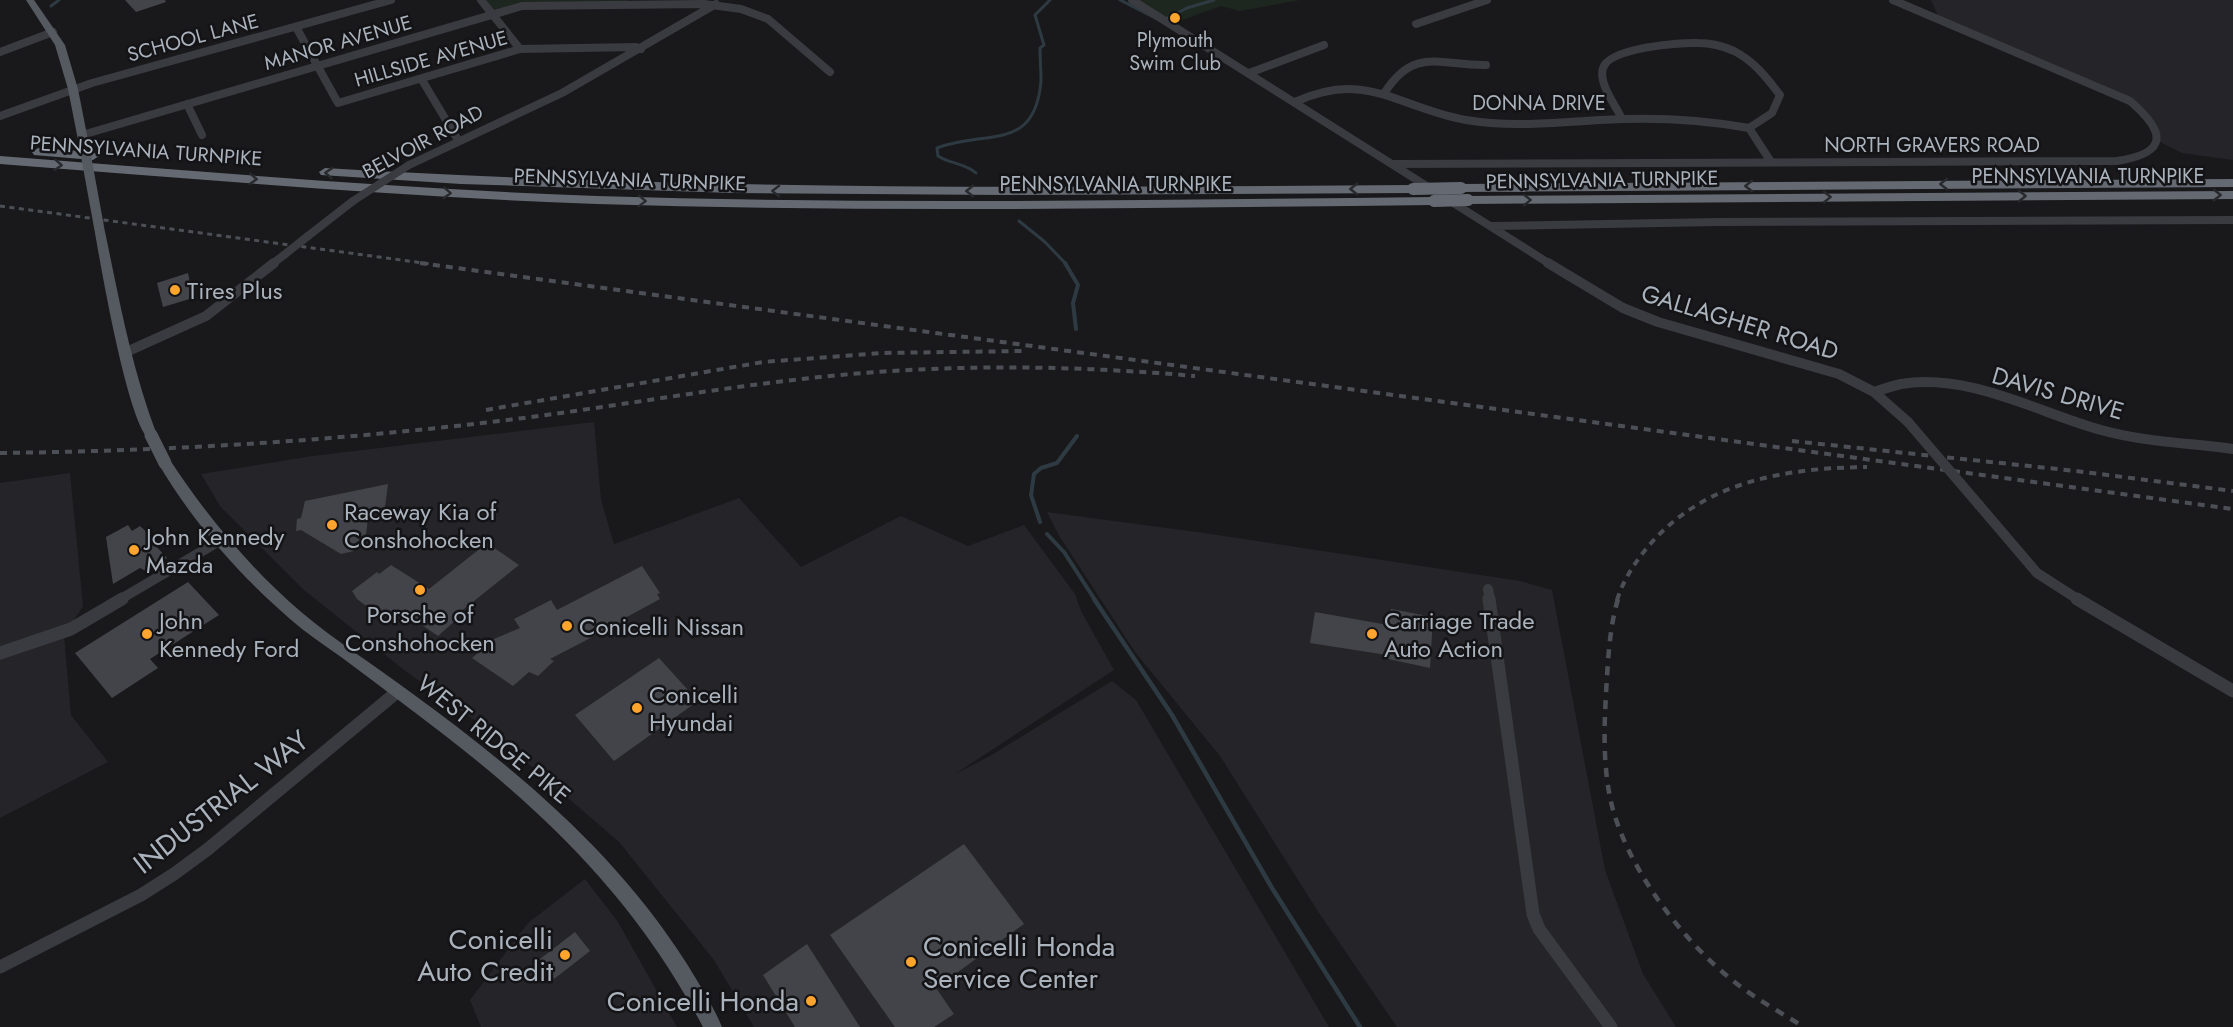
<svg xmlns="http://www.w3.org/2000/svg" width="2233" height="1027" font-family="Jost,sans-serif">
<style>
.built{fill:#252529}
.green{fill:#1e271f}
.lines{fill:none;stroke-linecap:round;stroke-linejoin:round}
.stream-far2{stroke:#2e3a41;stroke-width:3}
.stream-far1{stroke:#2e3a41;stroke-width:4}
.stream{stroke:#2e3a41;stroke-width:4.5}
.building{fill:#434449}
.minor-far2{stroke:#3a3b41;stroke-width:8}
.minor-far1{stroke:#3a3b41;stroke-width:10}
.minor{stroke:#3a3b41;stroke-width:13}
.major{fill:#555960;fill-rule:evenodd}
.highway{fill:#656a72;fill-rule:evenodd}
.rail-far2{stroke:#4c5056;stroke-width:3;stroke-dasharray:5 4.5;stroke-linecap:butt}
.rail-far1{stroke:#4c5056;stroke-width:4;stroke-dasharray:7 6;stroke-linecap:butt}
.rail{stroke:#4c5056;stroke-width:4.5;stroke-dasharray:9 8;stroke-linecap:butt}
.minor-bridge-far1{stroke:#3a3b41;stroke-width:8}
.minor-bridge{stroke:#3a3b41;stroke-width:10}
.major-bridge-far1{stroke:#555960;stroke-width:10}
.major-bridge{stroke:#555960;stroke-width:13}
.highway-bridge{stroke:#656a72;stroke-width:12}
.oneway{stroke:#282a2e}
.poi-dot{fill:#ffa42e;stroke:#141417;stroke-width:2}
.labels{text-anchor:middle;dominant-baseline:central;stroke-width:5;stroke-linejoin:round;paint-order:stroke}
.far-street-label{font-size:20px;fill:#aab2bc;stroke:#141417}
.far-poi-label{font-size:20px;fill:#aab2bc;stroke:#141417}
.poi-label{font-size:24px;fill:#aab2bc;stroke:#141417;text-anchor:start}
.street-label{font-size:24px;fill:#aab2bc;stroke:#141417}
.near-street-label{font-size:28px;fill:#aab2bc;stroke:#141417}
.near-poi-label{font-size:28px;fill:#aab2bc;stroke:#141417;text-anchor:end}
</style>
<rect width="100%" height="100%" fill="#19191c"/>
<path class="built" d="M1931,0h302v160l-51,-7 -26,-13 -3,-12 -23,-27 -190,-81z
M594,422l7,78 13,44 125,-46 62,69 100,-51 67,30 56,-21 51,69 6,17 33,59 -159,104 35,-18 122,-75 24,19 193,327h-575l-40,-67 -95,-118 -125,-108 -90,-64 -100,-80 -84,-84 -19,-32 112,-18z
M70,473l13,133 -19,30 7,79 37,47 -108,56v-335z
M1047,512l157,21 316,48 32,9 53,280 38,104 33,53h-279l-80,-117 -97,-154 -85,-104 -77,-118z
M585,879l33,43 59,105h-196l-11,-27 58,-77z"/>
<path class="green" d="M481,0h146l-2,5 -103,1 -29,9z
M1132,0h168l-60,11 -19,-5 -50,18z"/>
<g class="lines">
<path class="stream-far2" d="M1120,0l39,20
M51,6l8,-6
M1167,18l20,-10 27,-8
M976,173c-11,-10 -26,-9 -38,-17l-1,-8c49,-19 98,5 104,-67 0,-11 -1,-22 -1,-33l4,-3 -9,-30 15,-15
M1019,221l26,21 21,22"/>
<path class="stream-far1" d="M1065,263l13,22 -5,18 3,26
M1040,522l-9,-27 3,-21 7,-6 16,-5 20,-27
M1047,534l17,18 31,48"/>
<path class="stream" d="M1094,599l78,116 100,173 88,139"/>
</g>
<path class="building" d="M125,0h40l1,2 -30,10z
M188,273l5,25 -30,9 -6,-24z
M388,484l-3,23 -16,3 -4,33 -9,2 -2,6 -13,3 -40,-24 -5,1 1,-12 4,-1 4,-17z
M128,525l4,6 8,-5 15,14 -3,2 15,16 -21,13 -6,-3 -27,16 -7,-47z
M487,543l32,22 -65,52 3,2 -19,17 -32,-22 -25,-3 -16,-6 -8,-6 -5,-8 25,-19 2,2 12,-9 38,24z
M642,566l18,27 -3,1 3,5 -37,20v2l-73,38 4,2 -16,15 -9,-4 -16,14 -41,-28 22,-19 26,-11 -6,-9 37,-19 6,10z
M188,582l31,33 -69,44 8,9 -46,30 -37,-45z
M1391,609l42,8 -3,51 -42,-9 -1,-4 -77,-12 5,-31 73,13z
M659,658l39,43 -84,60 -39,-46z
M964,844l60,80 -88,64 18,26 -20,13h-39l-65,-92z
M575,932l15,19 -36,28 -14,-20z
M807,944l53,83h-65l-32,-52z"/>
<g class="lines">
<path class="minor-far2" d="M481,0l39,49
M1132,0l418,264
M1416,24l71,-24
M296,27l42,76 182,-54 116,-2 5,2
M0,52l53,-20
M1249,73l75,-28
M422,80l36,60
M1385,92c30,-46 56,-26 101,-27
M1295,102c72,-33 103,6 171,18 53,9 107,0 160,-1 40,-1 83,2 123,9l22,34
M187,104l15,31
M0,116l92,-33 299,-83
M1622,119c-6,-13 -24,-36 -19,-51 6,-20 77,-26 95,-25 12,0 25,3 36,8 20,10 33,27 46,44l-8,18 -23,15
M82,135l440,-129 182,-2 37,5 27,10 62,53
M1393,164l724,-3c52,-8 49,-29 13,-60l-237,-101
M409,165l153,-72 154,-89
M1492,226l225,-4 516,-2
M308,236l45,-35
M272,264l12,-9"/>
<path class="minor-far1" d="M1548,263l75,45 35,14 181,52 35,18 34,30
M124,353l82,-37 68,-53
M1874,392c9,-3 18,-6 27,-8 68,-11 136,28 200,46 43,12 88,13 132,19
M1979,505l58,68 42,27
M1488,589l2,11
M119,600l102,-60"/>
<path class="minor" d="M1489,599l44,315 6,15 72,98
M2077,599l156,92
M0,653l71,-24 51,-30
M0,967l141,-72 33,-21 34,-25 189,-157"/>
<path class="major" d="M26,0h8l31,45 13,44 11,56 -1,2h-8l-1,-2 -11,-56 -13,-44z
M99,224l5,3c15,71 27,140 53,208l-6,5c-22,-7 -52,-184 -57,-213z
M165,458l5,2c36,55 79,107 130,151 35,30 76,55 113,83 104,76 204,159 274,270 12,20 26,41 35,63h-19c-65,-123 -151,-209 -260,-293 -34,-26 -68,-52 -102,-77 -17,-12 -35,-24 -51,-38 -51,-44 -98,-98 -132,-156z"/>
<path class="highway" d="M38,148l55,4 6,4 -6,4 -59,-5 -2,-3z
M0,156c199,15 398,33 597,40 279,9 558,4 837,1l7,4 -7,4c-279,3 -558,8 -837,-1 -199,-7 -398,-25 -597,-40z
M325,168c363,22 725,20 1088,17l6,4 -6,4 -408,2 -272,-2 -272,-9 -140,-9 -2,-3z
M2233,179v8l-772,5 -6,-4 6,-4z
M2233,191v8l-765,5 -7,-4 7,-4z"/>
<path class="rail-far2" d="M0,206l431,58"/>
<path class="rail-far1" d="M420,263l1813,246
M486,410l277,-48 118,-9 142,-2
M1792,441l284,30 157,20
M0,453c167,-2 333,-12 499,-32 118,-14 235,-37 353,-47 114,-10 229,-8 343,2
M1617,600c7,-22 20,-41 35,-58 56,-62 136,-74 215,-75"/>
<path class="rail" d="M1618,599c-9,30 -10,63 -12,94 -2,37 -3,73 5,109 15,64 70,137 121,178 22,18 48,32 72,47"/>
<path class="minor-bridge-far1" d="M353,201l56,-36
M284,255l24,-19"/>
<path class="minor-bridge" d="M1908,422l71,83"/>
<path class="major-bridge-far1" d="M84,145l15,82"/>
<path class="major-bridge" d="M151,435l14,28"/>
<path class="highway-bridge" d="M1413,189l48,-1
M1434,201l34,-1"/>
</g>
<defs><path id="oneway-chevron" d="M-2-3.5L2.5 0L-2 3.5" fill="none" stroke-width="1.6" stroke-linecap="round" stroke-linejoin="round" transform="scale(1.5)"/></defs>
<g class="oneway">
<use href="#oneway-chevron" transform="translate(58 165) rotate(4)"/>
<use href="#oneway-chevron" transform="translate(329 173) rotate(-176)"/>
<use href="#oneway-chevron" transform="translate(253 179) rotate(4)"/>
<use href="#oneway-chevron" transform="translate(1944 184) rotate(180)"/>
<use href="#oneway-chevron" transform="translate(1749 186) rotate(180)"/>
<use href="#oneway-chevron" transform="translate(1354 189) rotate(180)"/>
<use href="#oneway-chevron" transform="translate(776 191) rotate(-179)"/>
<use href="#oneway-chevron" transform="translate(970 191) rotate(180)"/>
<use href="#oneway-chevron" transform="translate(447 193) rotate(3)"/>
<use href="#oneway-chevron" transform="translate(2217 195)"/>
<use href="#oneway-chevron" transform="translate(2022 196)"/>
<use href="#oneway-chevron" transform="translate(1827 197) rotate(-1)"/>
<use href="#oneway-chevron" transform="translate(1527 200) rotate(-1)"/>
<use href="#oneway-chevron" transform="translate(642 201) rotate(2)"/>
</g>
<g class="poi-dot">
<circle cx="1175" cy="18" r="6"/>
<circle cx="175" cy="290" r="6"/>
<circle cx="332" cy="525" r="6"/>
<circle cx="134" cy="550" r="6"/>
<circle cx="420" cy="590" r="6"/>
<circle cx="567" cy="626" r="6"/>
<circle cx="147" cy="634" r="6"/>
<circle cx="1372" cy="634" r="6"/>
<circle cx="637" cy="708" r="6"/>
<circle cx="565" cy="955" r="6"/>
<circle cx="911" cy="962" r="6"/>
<circle cx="811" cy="1001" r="6"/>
</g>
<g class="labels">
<g class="far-street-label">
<text transform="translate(193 38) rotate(-15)">SCHOOL LANE</text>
<text transform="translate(338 43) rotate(-16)">MANOR AVENUE</text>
<text transform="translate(431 59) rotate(-16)">HILLSIDE AVENUE</text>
<text x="1539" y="103">DONNA DRIVE</text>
<text transform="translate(423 142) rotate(-28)">BELVOIR ROAD</text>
<text x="1932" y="145">NORTH GRAVERS ROAD</text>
<text transform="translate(146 151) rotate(4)">PENNSYLVANIA TURNPIKE</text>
<text x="2088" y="176">PENNSYLVANIA TURNPIKE</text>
<text transform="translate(630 180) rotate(2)">PENNSYLVANIA TURNPIKE</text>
<text transform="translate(1602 180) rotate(-1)">PENNSYLVANIA TURNPIKE</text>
<text x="1116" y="184">PENNSYLVANIA TURNPIKE</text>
</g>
<g class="far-poi-label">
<text x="1175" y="40">Plymouth<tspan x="1175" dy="23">Swim Club</tspan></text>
</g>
<g class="poi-label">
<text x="187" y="290">Tires Plus</text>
<text x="344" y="511">Raceway Kia of<tspan x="344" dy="28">Conshohocken</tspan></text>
<text x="146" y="536">John Kennedy<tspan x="146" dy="28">Mazda</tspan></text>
<text x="420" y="614" text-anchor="middle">Porsche of<tspan x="420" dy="28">Conshohocken</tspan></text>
<text x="159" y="620">John<tspan x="159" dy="28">Kennedy Ford</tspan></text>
<text x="1384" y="620">Carriage Trade<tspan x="1384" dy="28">Auto Action</tspan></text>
<text x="579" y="626">Conicelli Nissan</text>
<text x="649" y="694">Conicelli<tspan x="649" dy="28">Hyundai</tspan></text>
</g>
<g class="street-label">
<text transform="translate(1740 322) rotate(17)">GALLAGHER ROAD</text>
<text transform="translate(2058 393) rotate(16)">DAVIS DRIVE</text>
<text transform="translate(494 739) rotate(39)">WEST RIDGE PIKE</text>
</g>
<g class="near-street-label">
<text transform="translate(221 802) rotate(-38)">INDUSTRIAL WAY</text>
</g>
<g class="near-poi-label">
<text x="553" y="939">Conicelli<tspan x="553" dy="32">Auto Credit</tspan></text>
<text x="923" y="946" text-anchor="start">Conicelli Honda<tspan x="923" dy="32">Service Center</tspan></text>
<text x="799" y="1001">Conicelli Honda</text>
</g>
</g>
</svg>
